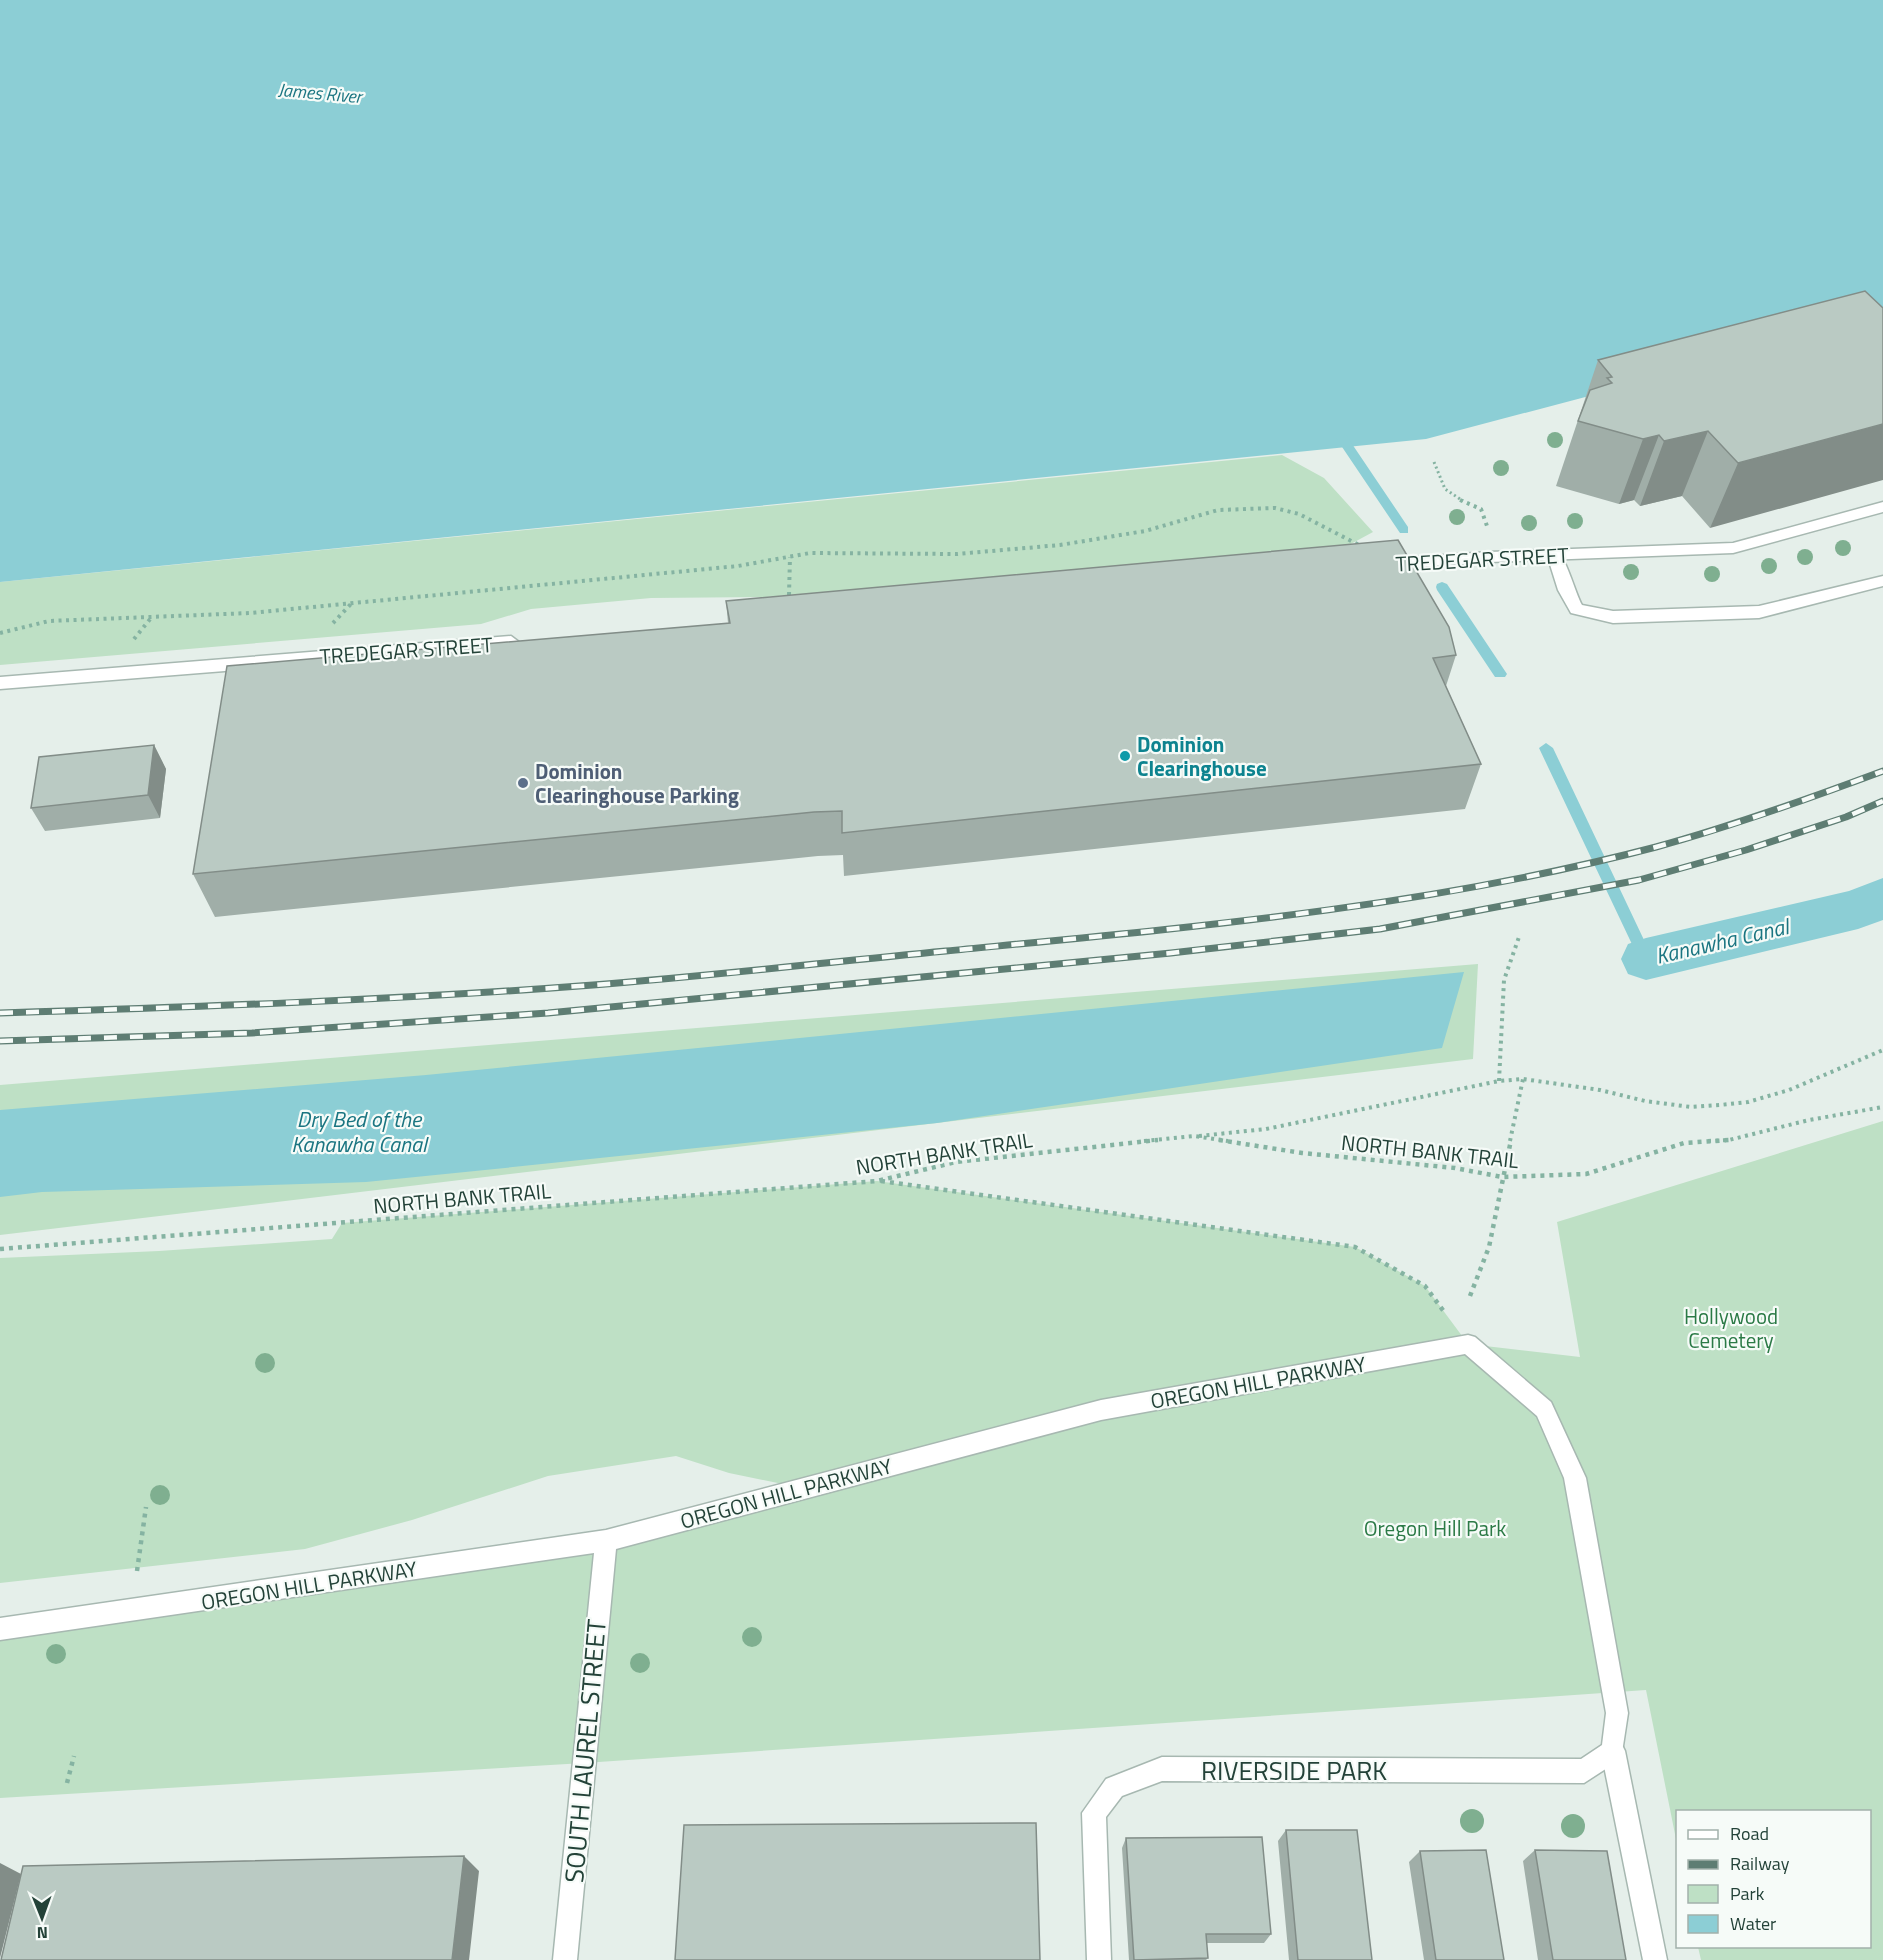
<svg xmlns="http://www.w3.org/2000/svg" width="1883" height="1960" font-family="'Titillium Web',sans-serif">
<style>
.green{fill:#bee0c5}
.water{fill:#8cced5}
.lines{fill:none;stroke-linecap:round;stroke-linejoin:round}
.stream{fill:#8cced5;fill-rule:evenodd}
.canal{fill:#8cced5;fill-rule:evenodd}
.service-casing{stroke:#a7b8b1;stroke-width:3}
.minor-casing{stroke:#a7b8b1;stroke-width:3}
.path-far2{stroke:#85b3a2;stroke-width:3;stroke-dasharray:2 3;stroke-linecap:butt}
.path-far1{stroke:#85b3a2;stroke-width:4;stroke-dasharray:3 4.5;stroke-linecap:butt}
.path{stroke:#85b3a2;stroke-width:4.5;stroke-dasharray:4 5;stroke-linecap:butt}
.service{fill:#fff;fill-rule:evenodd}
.minor{fill:#fff;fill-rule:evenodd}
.rail-casing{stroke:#5e7d73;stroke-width:7}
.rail{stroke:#f6fbf8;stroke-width:4.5;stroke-dasharray:13;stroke-linecap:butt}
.tree{fill:#7faf90}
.wall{fill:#a0aea8}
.shaded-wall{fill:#828d88}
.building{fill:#bacac3;stroke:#828d88;stroke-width:1.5}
.culture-dot{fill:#0f9aa8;stroke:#f6fbf8;stroke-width:2}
.service-dot{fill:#5c6f8a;stroke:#f6fbf8;stroke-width:2}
.labels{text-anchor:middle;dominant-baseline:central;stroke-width:4.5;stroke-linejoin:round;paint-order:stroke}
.far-water-label{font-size:18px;font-style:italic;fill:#1a7581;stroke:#f6fbf8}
.street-label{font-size:21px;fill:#234238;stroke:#f6fbf8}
.culture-label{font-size:21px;font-weight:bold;fill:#0d838f;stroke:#f6fbf8;text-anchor:start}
.service-label{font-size:21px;font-weight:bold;fill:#4e5e75;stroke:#f6fbf8;text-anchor:start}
.park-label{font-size:21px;fill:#2b7a46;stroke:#f6fbf8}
.water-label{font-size:22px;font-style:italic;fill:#1a7581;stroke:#f6fbf8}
.near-street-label{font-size:26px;fill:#234238;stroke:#f6fbf8}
</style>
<rect width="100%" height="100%" fill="#e5efea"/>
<path class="green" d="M1282,455l42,23 49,54 -37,20 -570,45 -115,1 -120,11 -50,15 -481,41v-83z
M1478,964l-5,95 -1473,176v-150z
M1883,1121v839h-182l-3,-13 172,-1v-134h-192l-1,32 -31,-154 -1062,73 -584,35v-169l548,-80 254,-61 -73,-15 -53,-17 -128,20 -136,44 -107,29 -305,34v-325l159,-7 173,-12 10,-16 535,-42 478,66 70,39 43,58 112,13 -23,-135z"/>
<path class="water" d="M0,0h1883v309l-241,73 -216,57 -1426,143z
M1464,972l-22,76 -505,75 -452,47 -119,12 -324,10 -42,5v-87l426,-35z"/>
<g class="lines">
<path class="stream" d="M1342,434l4,1 62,92v6h-8l-64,-95z
M1442,582l5,2 60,90 -2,3h-10l-58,-87 -1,-3 1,-3z
M1546,743l7,5 100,211 -2,4h-10l-2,-4 -100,-211z"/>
<path class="canal" d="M1883,878v42l-25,9 -212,51 -18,-6 -7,-15 7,-15 18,-6 203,-47z"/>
<defs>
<path id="service" d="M1555,550c10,3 20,43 27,55l31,6 146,-5 124,-30v10l-124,32 -146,5 -42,-10 -13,-23 -11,-35z
M1613,1739l8,4 4,8 42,209h-24l-42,-209 4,-8z"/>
<path id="minor" d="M1883,502v10l-150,41 -244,9 -102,7 -8,-5 8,-5 102,-7 244,-9z
M511,636l8,6 -8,6 -511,41v-12z
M1468,1335l7,2 76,65 35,76 42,235 -7,46 -37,24 -422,-2 -40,15 -16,21 5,143h-24l-5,-147 24,-34 56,-22 419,2 21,-14 4,-32 -42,-235 -27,-62 -72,-62 -364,66 -485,129 -39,411h-24l41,-407 -594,87v-22l606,-88 495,-130z"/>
</defs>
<use href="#service" class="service-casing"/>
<use href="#minor" class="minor-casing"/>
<path class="path-far2" d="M1434,462l11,27 18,12"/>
<path class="path-far1" d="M1460,500l21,9 6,17
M789,595l1,-38
M333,623l18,-19
M0,633l49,-12 201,-8 488,-47 72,-13 147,1 103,-9 85,-14 73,-21 57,-2 24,6 60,31
M134,639l17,-21
M1499,1081l5,-101 15,-43
M1199,1136l67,-7 233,-48 24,-2 77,11 45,11 46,6 29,-2 28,-3 41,-12 94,-40
M1144,1141l50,-5 34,5
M1510,1141l13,-62
M1708,1141l21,-1 80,-20 74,-13"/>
<path class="path" d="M1219,1140l83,13 153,15 47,9 84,-3 98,-31 45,-3
M881,1181l474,66 70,39 20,27
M0,1249l877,-68 79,-19 202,-22
M1470,1296l19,-49 22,-107
M137,1571l9,-64
M67,1783l7,-27"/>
<use href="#service" class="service"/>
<use href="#minor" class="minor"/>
<defs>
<path id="rail" d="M0,1013c198,-6 396,-13 593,-28 118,-9 235,-23 353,-34 238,-23 478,-43 710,-104 77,-21 152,-48 227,-76
M0,1041l252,-8 296,-20 623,-60 209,-24 259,-49 107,-30 100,-33 37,-16"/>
</defs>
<use href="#rail" class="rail-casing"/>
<use href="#rail" class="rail"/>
</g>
<g class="tree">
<circle cx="1555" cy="440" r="8"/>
<circle cx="1501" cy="468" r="8"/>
<circle cx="1457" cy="517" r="8"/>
<circle cx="1575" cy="521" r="8"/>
<circle cx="1529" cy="523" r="8"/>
<circle cx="1843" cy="548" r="8"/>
<circle cx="1805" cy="557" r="8"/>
<circle cx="1769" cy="566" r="8"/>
<circle cx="1631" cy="572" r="8"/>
<circle cx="1712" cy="574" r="8"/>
<circle cx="265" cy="1363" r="10"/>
<circle cx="160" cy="1495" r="10"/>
<circle cx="752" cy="1637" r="10"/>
<circle cx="56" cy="1654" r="10"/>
<circle cx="640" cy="1663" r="10"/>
<circle cx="1472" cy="1821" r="12"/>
<circle cx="1573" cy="1826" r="12"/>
</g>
<path class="wall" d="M1865,291l-155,237 -28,-32 -42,10 -6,-6 -15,4 -63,-18 42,-126z
M726,601l730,54 -10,31 35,78 -16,45 -621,67 -1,-21 -25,1 -603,61 -22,-43 535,-251z
M154,745l12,24 -6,49 -115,13 -14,-23z
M1286,1830l86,130h-83l-11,-119z
M1126,1838l145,96 -7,9h-58l2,15 -2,2h-77l-7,-112z
M1535,1850l91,110h-88l-15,-99z
M1420,1851l84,109h-80l-15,-98z"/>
<path class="shaded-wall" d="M1883,424v56l-173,48 28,-65z
M1708,431l-26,65 -42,10 24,-65z
M1659,435l-25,65 -15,4 24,-65z
M154,745l12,24 -6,49 -12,-23z
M464,1856l15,15 -10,89h-17z
M0,1863l21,11 -21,84z"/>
<path class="building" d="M1865,291l18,17v116l-145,39 -30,-32 -44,10 -5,-6 -16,4 -65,-18 12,-31 22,-7 -5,-5 5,-1 -14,-17z
M1398,540l51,87 7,28 -23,3 48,106 -639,69v-22l-28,1 -621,62 34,-208 503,-43 -4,-22z
M154,745l-6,50 -117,13 8,-51z
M1036,1823l4,137h-365l9,-135z
M1286,1830h71l15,130h-74z
M1262,1837l9,97h-65l2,24 -74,2 -8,-122z
M1486,1850l18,110h-68l-16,-109z
M1535,1850l72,1 19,109h-73z
M464,1856l-12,104h-451l22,-94z"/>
<circle class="culture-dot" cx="1125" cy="756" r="6"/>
<circle class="service-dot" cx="523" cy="783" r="6"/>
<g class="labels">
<g class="far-water-label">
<text transform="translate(320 93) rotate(5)">James River</text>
</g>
<g class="street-label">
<text transform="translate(1482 559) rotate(-3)">TREDEGAR STREET</text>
<text transform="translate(406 650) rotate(-4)">TREDEGAR STREET</text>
<text transform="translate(1430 1151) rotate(6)">NORTH BANK TRAIL</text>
<text transform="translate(944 1153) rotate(-9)">NORTH BANK TRAIL</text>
<text transform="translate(462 1198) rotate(-5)">NORTH BANK TRAIL</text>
<text transform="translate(1258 1382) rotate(-10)">OREGON HILL PARKWAY</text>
<text transform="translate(786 1493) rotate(-15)">OREGON HILL PARKWAY</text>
<text transform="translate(309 1585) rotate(-9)">OREGON HILL PARKWAY</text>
</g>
<g class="culture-label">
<text x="1137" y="744">Dominion<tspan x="1137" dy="24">Clearinghouse</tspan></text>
</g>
<g class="service-label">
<text x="535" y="771">Dominion<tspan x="535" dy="24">Clearinghouse Parking</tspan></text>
</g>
<g class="park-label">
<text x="1731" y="1316">Hollywood<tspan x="1731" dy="24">Cemetery</tspan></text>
<text x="1435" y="1528">Oregon Hill Park</text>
</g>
<g class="water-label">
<text transform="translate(1722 941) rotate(-13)">Kanawha Canal</text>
<text x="359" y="1119">Dry Bed of the<tspan x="359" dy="25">Kanawha Canal</tspan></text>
</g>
<g class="near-street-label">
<text transform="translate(585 1751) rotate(-85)">SOUTH LAUREL STREET</text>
<text x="1294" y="1770">RIVERSIDE PARK</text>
</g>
</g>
<rect x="1676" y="1810" width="195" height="138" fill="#f6fbf8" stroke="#a2b1ab" stroke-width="1.5"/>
<rect x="1688" y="1830" width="30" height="9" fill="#ffffff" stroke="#a2b1ab" stroke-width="1.5"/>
<text x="1730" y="1840" font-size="18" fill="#234238">Road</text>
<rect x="1688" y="1860" width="30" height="9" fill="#5e7d73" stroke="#a2b1ab" stroke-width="1.5"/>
<text x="1730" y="1870" font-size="18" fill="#234238">Railway</text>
<rect x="1688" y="1885" width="30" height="18" fill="#bee0c5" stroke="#a2b1ab" stroke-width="1.5"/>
<text x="1730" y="1900" font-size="18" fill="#234238">Park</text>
<rect x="1688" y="1915" width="30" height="18" fill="#8cced5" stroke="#a2b1ab" stroke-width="1.5"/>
<text x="1730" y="1930" font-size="18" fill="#234238">Water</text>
<g transform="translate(42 1918) rotate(179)" stroke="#f6fbf8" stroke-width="4.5" paint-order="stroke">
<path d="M0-4.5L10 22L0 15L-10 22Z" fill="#234238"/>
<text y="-9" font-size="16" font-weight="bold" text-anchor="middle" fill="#234238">N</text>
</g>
</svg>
